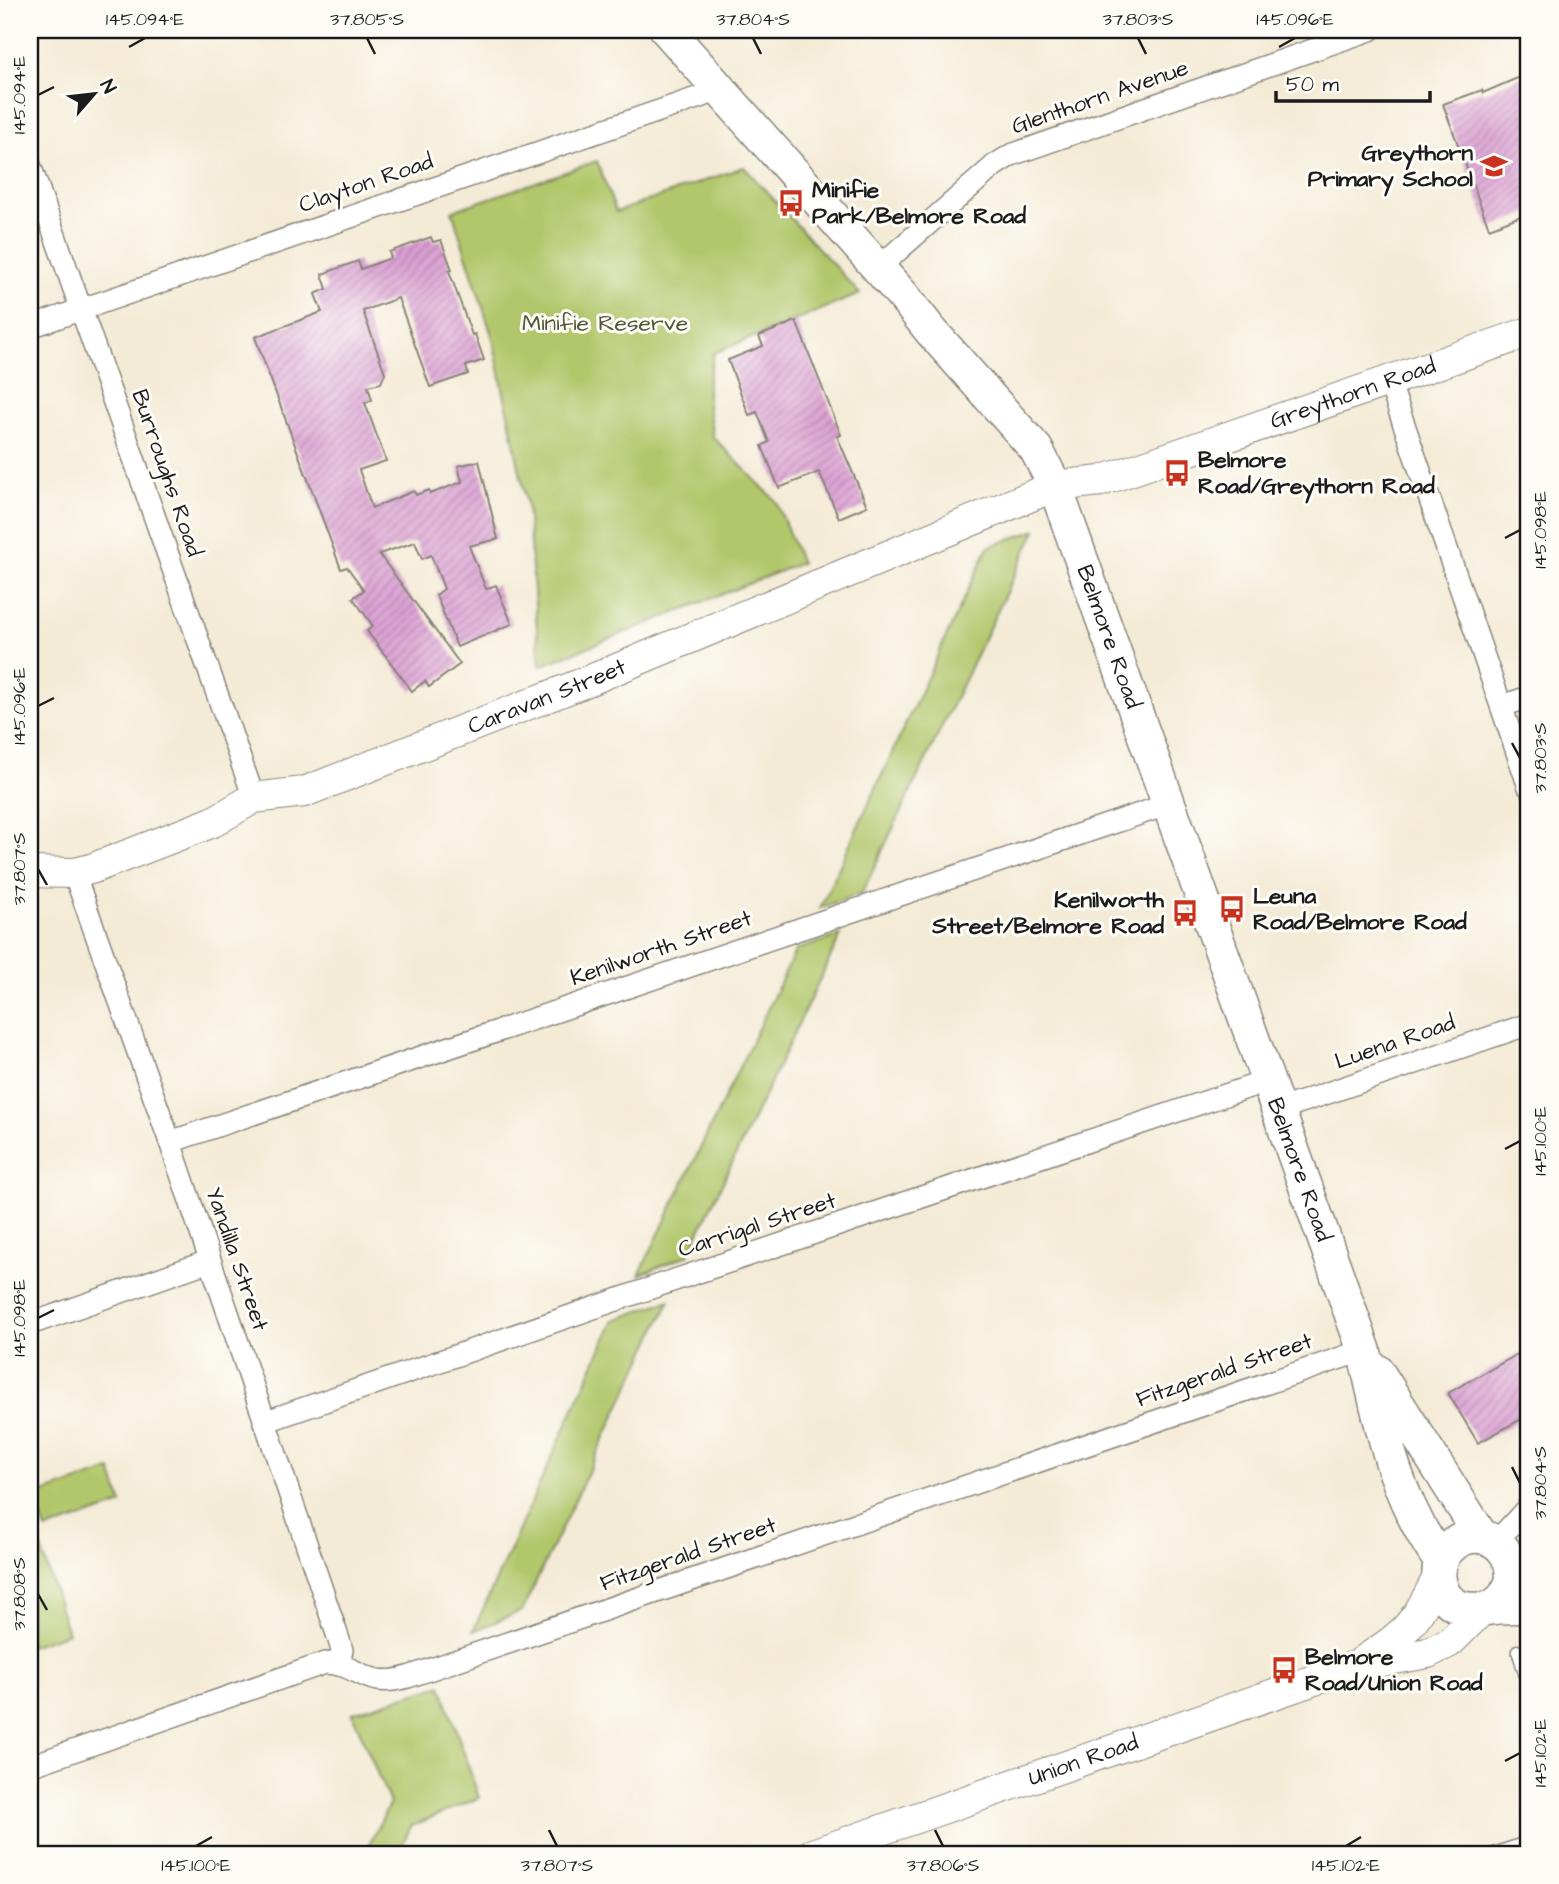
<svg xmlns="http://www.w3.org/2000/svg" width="1559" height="1884" font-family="'Architects Daughter',sans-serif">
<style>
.park{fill:#b2c76c;stroke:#677244;stroke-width:2}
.building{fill:url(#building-hatch)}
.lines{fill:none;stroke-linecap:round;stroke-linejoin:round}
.lane-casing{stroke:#888479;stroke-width:13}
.street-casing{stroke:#888479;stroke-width:24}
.secondary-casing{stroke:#888479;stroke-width:32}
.primary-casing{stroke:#888479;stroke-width:36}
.lane{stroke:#fff;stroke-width:10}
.street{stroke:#fff;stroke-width:21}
.secondary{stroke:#fff;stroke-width:30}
.primary{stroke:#fff;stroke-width:33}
.ticks{fill:none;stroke:#1c1c1c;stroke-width:2.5}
.labels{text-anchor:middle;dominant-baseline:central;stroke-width:6;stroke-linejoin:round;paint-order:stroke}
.street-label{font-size:23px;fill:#1c1c1c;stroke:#fdfcf7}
.poi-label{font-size:23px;font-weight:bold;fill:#1c1c1c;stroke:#fdfcf7;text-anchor:start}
.park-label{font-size:23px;fill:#505838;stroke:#fdfcf7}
.neatline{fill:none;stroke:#1c1c1c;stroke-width:2.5}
.ticks-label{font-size:18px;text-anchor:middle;fill:#1c1c1c}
</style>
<defs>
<pattern id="building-hatch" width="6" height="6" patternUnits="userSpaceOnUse" patternTransform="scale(1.75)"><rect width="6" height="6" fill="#da9dd2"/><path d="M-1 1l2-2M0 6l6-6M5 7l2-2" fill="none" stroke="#b07faa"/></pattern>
</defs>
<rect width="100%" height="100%" fill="#fdfcf7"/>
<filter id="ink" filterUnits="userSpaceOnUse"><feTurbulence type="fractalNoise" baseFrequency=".0143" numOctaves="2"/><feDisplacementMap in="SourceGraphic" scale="14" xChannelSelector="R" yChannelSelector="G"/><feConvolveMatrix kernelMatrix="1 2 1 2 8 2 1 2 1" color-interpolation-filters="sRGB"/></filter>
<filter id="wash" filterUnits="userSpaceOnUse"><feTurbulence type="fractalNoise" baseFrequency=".00686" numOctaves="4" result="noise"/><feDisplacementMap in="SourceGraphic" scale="28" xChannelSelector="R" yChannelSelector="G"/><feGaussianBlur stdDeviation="1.57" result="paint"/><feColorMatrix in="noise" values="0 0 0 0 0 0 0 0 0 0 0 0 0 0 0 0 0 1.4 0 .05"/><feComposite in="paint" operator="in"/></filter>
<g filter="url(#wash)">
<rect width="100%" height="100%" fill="#f4ebd6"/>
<path class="park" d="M597,161l19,51 128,-45 116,127 -146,59 -6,28v26l5,30 63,64 25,62 -261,103 -13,-160 -34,-167 -41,-128z
M1036,530l-174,363 -42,15 168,-361z
M841,935l-153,320 -49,20 157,-325z
M670,1300l-148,311 -49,20 141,-311z
M111,1470l11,34 -76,26 -12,-34z
M40,1545l28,88 -38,13v-98z
M441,1685l38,113 -68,28 -13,28h-34l26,-51 -38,-90z"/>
<g id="blocks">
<path class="building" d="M1529,73v140l-40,15 -46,-124 39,-14 1,3z
M431,237l2,5 8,-2 11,30 -3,1 23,64 3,-1 9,26 -18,6 2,8 -38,13 -32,-89 -35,13 22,62 -4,10 -13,3 4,14 -7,3 21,58 -27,9 13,38 42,-17 2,4 13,-5 1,4 32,-12 -4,-16 21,-5 19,78 -29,7 17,43 10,-4 16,39 -55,23 -21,-52 8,-6 -13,-34 -9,4 -7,-17 -36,12 81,110 -31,23 -4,-6 -13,10 -45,-60 6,-5 -20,-28 11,-8 -17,-23 -6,2 -86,-232 67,-25 -7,-18 12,-5 -5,-15 36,-13 3,8 30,-11 -2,-6z
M796,321l45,114 -4,1 30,70 -28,12 -20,-46 -40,16 -17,-42 7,-4 -12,-30 -8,3 -21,-55 35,-14 -4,-10z
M1529,1348v67l-51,28 -30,-50z"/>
</g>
</g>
<g filter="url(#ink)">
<use href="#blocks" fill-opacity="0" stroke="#888479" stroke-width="2"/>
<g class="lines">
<defs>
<path id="lane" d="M1517,1650l12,40
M1491,1854l38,-13"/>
<path id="street" d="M30,165l224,633
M878,268l117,-103 16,-10 359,-125
M30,327l690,-237
M1389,381l140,406
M1502,706l27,-9
M74,873l96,269 167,492 5,16 -3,14
M1278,1110l251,-86
M170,1142l999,-338
M30,1324l179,-63
M264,1422l390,-135 613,-206
M1496,1542l33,-36
M30,1766l295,-103c36,1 38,27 83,14l956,-327"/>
<g id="secondary">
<path id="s1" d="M30,872l44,1 17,-4 122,-47 41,-24 50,-6 279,-109 472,-197 46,-5 428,-149"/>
<path d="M1364,1660c45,-28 51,-38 75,-85"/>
<path id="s2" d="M812,1854l543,-188 73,-13 22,-11 31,-31"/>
</g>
<g id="primary">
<path id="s3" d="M667,30l237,267 27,34 105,118 19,37 309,864c18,79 30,145 77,212"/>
<path d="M1377,1371l105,166"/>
<path d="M1490,1608c50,-28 6,-94 -36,-64 -10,7 -16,20 -15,33 3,31 27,35 52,31 13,-2 26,-1 38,-2"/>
</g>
</defs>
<use href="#lane" class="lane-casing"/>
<use href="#street" class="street-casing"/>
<use href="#secondary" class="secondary-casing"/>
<use href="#primary" class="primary-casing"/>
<use href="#lane" class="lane"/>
<use href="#street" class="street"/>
<use href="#secondary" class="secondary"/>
<use href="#primary" class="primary"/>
</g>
</g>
<path class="ticks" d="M367,38l8,16M753,38l8,16M1138,38l8,16M129,47l16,-9M1279,47l16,-9M38,95l16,-8M1505,538l15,-8M38,706l16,-8M1512,743l8,15M38,869l9,16M1505,1149l15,-8M38,1318l16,-8M1512,1467l8,16M38,1594l9,16M1505,1761l15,-8M549,1830l8,16M935,1830l8,16M196,1846l16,-9M1346,1846l15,-9"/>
<defs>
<symbol id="school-bare" viewBox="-9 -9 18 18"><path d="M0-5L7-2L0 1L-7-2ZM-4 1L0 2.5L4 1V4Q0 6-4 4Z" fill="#c8321e" stroke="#fdfcf7" stroke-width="2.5" paint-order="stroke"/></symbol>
<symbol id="bus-bare" viewBox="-9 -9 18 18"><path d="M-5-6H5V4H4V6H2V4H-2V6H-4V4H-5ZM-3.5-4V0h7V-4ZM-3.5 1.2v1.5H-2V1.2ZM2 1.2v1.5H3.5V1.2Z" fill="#c8321e" stroke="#fdfcf7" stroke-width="2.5" paint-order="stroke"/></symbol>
</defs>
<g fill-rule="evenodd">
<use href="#school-bare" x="1475" y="147" width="38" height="38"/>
<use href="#bus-bare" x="772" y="184" width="38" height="38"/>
<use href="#bus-bare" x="1158" y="454" width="38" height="38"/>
<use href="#bus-bare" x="1213" y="890" width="38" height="38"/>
<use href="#bus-bare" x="1166" y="894" width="38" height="38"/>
<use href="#bus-bare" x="1265" y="1651" width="38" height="38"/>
</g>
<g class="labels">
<g class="street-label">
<text transform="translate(1100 97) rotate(-19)">Glenthorn Avenue</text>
<text transform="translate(366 183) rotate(-19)">Clayton Road</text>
<text stroke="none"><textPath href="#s1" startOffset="1414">Greythorn Road</textPath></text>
<text transform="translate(167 473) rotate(71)">Burroughs Road</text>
<text stroke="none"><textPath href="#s3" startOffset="760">Belmore Road</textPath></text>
<text stroke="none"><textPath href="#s1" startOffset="551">Caravan Street</textPath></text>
<text transform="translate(661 948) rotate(-19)">Kenilworth Street</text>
<text transform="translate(1395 1042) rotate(-19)">Luena Road</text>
<text stroke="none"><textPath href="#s3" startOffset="1326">Belmore Road</textPath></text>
<text transform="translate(757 1225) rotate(-18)">Carrigal Street</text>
<text transform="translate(237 1259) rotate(71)">Yandilla Street</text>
<text transform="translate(1224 1370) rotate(-19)">Fitzgerald Street</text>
<text transform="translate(688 1554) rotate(-19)">Fitzgerald Street</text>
<text stroke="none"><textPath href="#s2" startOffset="287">Union Road</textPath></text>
</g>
<g class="poi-label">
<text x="1473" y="153" text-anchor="end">Greythorn<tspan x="1473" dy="26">Primary School</tspan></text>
<text x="812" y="190">Minifie<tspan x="812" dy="26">Park/Belmore Road</tspan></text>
<text x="1198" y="460">Belmore<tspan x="1198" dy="26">Road/Greythorn Road</tspan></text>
<text x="1253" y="896">Leuna<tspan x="1253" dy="26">Road/Belmore Road</tspan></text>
<text x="1164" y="900" text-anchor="end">Kenilworth<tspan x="1164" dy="26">Street/Belmore Road</tspan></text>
<text x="1305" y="1657">Belmore<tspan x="1305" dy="26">Road/Union Road</tspan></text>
</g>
<g class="park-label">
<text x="605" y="323">Minifie Reserve</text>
</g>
</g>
<rect width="1559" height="1884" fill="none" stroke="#fdfcf7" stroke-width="77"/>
<g transform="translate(94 94) rotate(62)" stroke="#fdfcf7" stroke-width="5" paint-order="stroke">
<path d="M0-5L12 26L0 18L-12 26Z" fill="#1c1c1c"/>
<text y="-10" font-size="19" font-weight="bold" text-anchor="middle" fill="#1c1c1c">N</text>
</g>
<path d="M1276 91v10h154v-10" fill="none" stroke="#1c1c1c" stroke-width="3.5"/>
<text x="1286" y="91" font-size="21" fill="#1c1c1c" stroke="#fdfcf7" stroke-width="5" paint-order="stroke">50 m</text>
<rect x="38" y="38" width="1482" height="1808" class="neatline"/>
<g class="ticks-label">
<text x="145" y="25">145.094°E</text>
<text x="367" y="25">37.805°S</text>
<text x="753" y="25">37.804°S</text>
<text x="1138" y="25">37.803°S</text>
<text x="1295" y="25">145.096°E</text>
<text transform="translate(19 95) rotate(-90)" y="6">145.094°E</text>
<text transform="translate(1540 530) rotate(-90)" y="6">145.098°E</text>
<text transform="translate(19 706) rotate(-90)" y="6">145.096°E</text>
<text transform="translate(1540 758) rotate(-90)" y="6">37.803°S</text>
<text transform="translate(19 869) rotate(-90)" y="6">37.807°S</text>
<text transform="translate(1540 1141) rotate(-90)" y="6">145.100°E</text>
<text transform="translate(19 1318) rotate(-90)" y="6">145.098°E</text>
<text transform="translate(1540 1483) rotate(-90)" y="6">37.804°S</text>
<text transform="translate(19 1594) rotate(-90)" y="6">37.808°S</text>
<text transform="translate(1540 1753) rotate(-90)" y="6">145.102°E</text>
<text x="196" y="1871">145.100°E</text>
<text x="557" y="1871">37.807°S</text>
<text x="943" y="1871">37.806°S</text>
<text x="1346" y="1871">145.102°E</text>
</g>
</svg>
